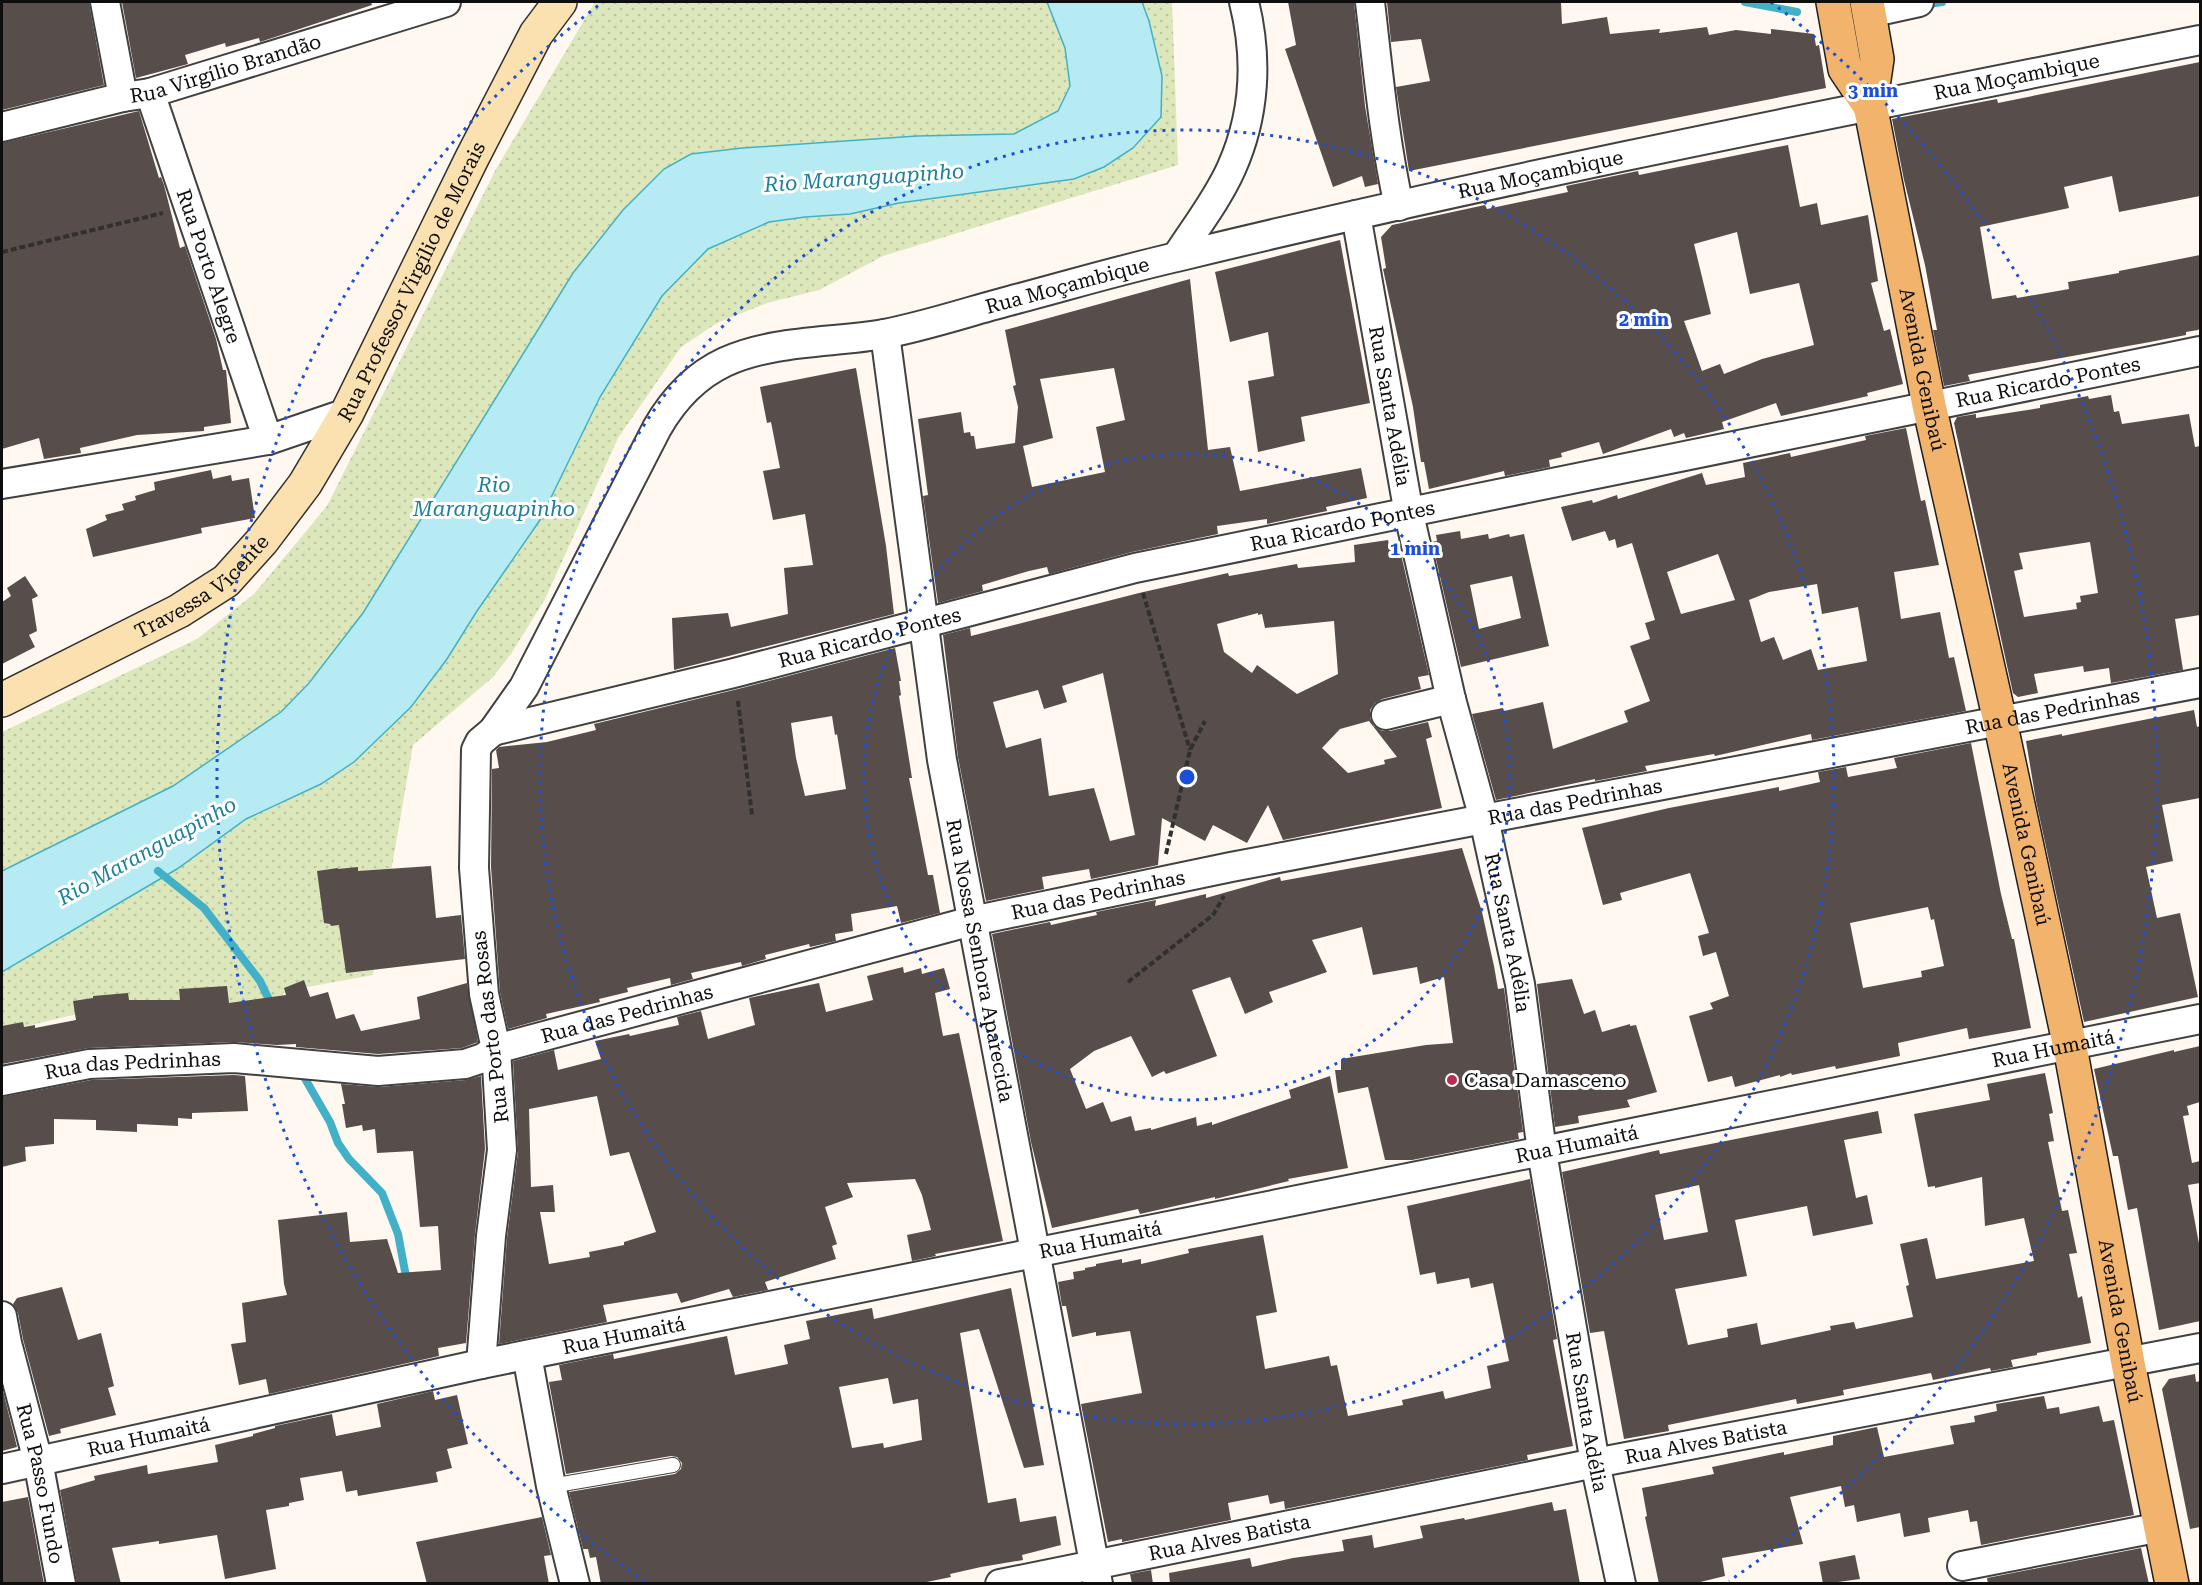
<svg xmlns="http://www.w3.org/2000/svg" width="2202" height="1585" font-family="'Roboto Serif',serif">
<style>
.grass{fill:url(#grass-dots)}
.water{fill:#b7ebf3;stroke:#42b1c7;stroke-width:1.5}
.lines{fill:none;stroke-linecap:round;stroke-linejoin:round}
.stream{stroke:#42b1c7;stroke-width:8}
.building{fill:#574d4b;fill-rule:evenodd}
.lane-casing{stroke:#414141;stroke-width:16}
.street-casing{stroke:#414141;stroke-width:32}
.secondary-casing{stroke:#303030;stroke-width:36}
.primary-casing{stroke:#1f1f1f;stroke-width:36}
.path{stroke:#303030;stroke-width:4;stroke-dasharray:6 3;stroke-linecap:butt}
.lane{stroke:#fff;stroke-width:14}
.street{stroke:#fff;stroke-width:28}
.secondary{stroke:#fbe1af;stroke-width:33}
.primary{stroke:#f2b36d;stroke-width:33}
.ring{fill:none;stroke:#1d4ed8;stroke-width:3;stroke-dasharray:3 6}
.poi-dot{fill:#b82d54;stroke:#fff;stroke-width:2}
.labels{text-anchor:middle;dominant-baseline:central;stroke-width:6;stroke-linejoin:round;paint-order:stroke}
.street-label{font-size:20px;fill:#0e0e0e;stroke:#fff}
.poi-label{font-size:20px;fill:#0e0e0e;stroke:#fff;text-anchor:start}
.water-label{font-size:21px;font-style:italic;fill:#1d819b;stroke:#fff}
.centre{fill:#1d4ed8;stroke:#fff;stroke-width:3}
.ring-label{font-size:18px;text-anchor:middle;font-weight:bold;fill:#1d4ed8;stroke:#fff;stroke-width:6;stroke-linejoin:round;paint-order:stroke}
</style>
<defs>
<pattern id="grass-dots" width="8" height="8" patternUnits="userSpaceOnUse" patternTransform="scale(1.5)"><rect width="8" height="8" fill="#dce7bb"/><path d="M2 2h.1M6 6h.1" fill="none" stroke="#bcc5a0" stroke-width="1.8" stroke-linecap="round"/></pattern>
</defs>
<rect width="100%" height="100%" fill="#fef8f0"/>
<path class="grass" d="M595,2h452l18,46 5,38 -12,25 -44,23 -97,2 -175,12 -24,2 -54,19 -41,41 -26,32 -24,31 -210,340 -31,43 -51,56 -108,74 -171,85v-139l195,-93 57,-45 73,-88 169,-337z
M1142,2h30l6,163 -295,91 -64,34 -52,13 -50,20 -36,24 -63,91 -73,161 -34,55 -18,23 -80,68 -40,230 -88,16 -21,44 -141,-32 -121,29v-60l175,-103 69,-50 75,-35 33,-22 93,-103 30,-48 63,-91 60,-123 62,-101 46,-47 61,-27 36,-5 45,-3 49,-11 175,-24 30,-12 58,-91 -13,-55z"/>
<path class="water" d="M1047,2h95l7,19 13,55 -1,41 -28,31 -29,19 -30,12 -175,24 -49,11 -45,3 -36,5 -61,27 -46,47 -62,101 -60,123 -63,91 -30,48 -36,48 -57,55 -33,22 -75,35 -69,50 -175,103v-101l171,-85 108,-74 28,-29 54,-70 210,-340 50,-63 41,-41 27,-15 51,-6 175,-12 97,-2 44,-23 12,-25 -5,-38z"/>
<g class="lines">
<path class="stream" d="M1745,2l52,10
M1922,5l20,-3
M158,871l46,37 56,73 12,25
M300,1070l30,52 8,21 11,16 33,34 16,41 9,48"/>
</g>
<path class="building" d="M2,2h87l15,83 -102,25z
M122,2h249l1,3 -112,37 -1,-4 -33,9 -1,-4 -40,12 3,9 -52,14z
M1288,2h66l11,104 13,78 -13,3 -3,-11 -29,11 -48,-138 11,-4z
M1387,2h174l1,22 45,-7 3,17 50,-5 -1,4 48,-6 2,8 27,-5 35,4v-5l43,5 2,12 3,-1 7,43 -417,83 -13,-84 34,-6 -9,-42 -30,3z
M2200,62v134l-81,16 -7,-36 -48,11 5,21 -89,19 12,72 24,-4 1,3 52,-9 -1,-7 51,-9v-2l81,-16v73l-2,2 -12,2v3l-36,7 -178,32 -4,1 2,6 -26,5 -11,-56h4l-12,-65 -21,-85 -12,-61 105,-20 1,4z
M139,111l20,67 2,-1 3,8 16,63 5,-2 31,93 7,31h3l5,53 -27,4v4l-67,4 -57,13 1,5 -37,6 -5,-21 -37,11v-306z
M1788,145l12,62 17,-4 4,22 47,-10 10,66 -7,2 13,48 6,-2 13,55 -36,9 1,3 -87,20 -5,-13 -54,19 2,7 -12,3 -26,6 -2,-5 -10,4 -3,-8 -68,25 -4,-12 -38,11 1,4 -13,3 1,7 -45,9 -1,-5 -75,18 -5,-27h-3l-8,-55 -30,-138 3,-1 -5,-31 11,-12 93,-20 2,4 81,-17 -2,-6 72,-15 1,4zM1737,232l13,62 49,-11 15,62 -52,14 -38,15 -4,-10 -18,7 -18,-50 27,-7 -17,-70z
M1340,240l30,163 -69,14 4,24 -47,11 -10,-71 26,-5 -6,-44 -38,10 -15,-70z
M1190,279l18,171 22,-3 10,44 121,-23 6,30 -41,9 1,4 -60,13v-5l-50,7 1,8 -86,18 -83,22 -2,-7 -18,4 -47,14 1,6 -45,12 -15,-107 5,-1 -10,-76 43,-7 3,21 6,-1 1,4h3l2,13 39,-6 3,-36 -5,-21 3,-1 -11,-55zM1114,368l11,52 -29,7 9,45 -73,15 -9,-41 30,-8 -13,-59z
M856,368l30,178 8,68 -220,56 -2,-52 56,-5 3,14 57,-13 -4,-46 29,-3 -8,-51 -32,6 -10,-49 17,-3 -9,-46 -4,1 -7,-36z
M2111,395l3,17 5,-1 3,13 67,-10 6,33 5,-1v169l-25,4 8,51 -72,13 -2,-15 -25,4 -1,-6 -49,8 4,19 -20,4 -5,-4 -59,-270 3,-6 19,-3v4l64,-10v-3l48,-9 1,3zM2090,542l8,51 -18,3 1,6 -5,1 1,6 -53,8 -10,-46 9,-2 -4,-16z
M1906,428l15,73 4,-1 14,65 -45,7 7,47 39,-7 9,46 5,-1 12,54 -154,29 -1,-6 -96,22 -1,-2 -69,12 2,5 -52,10v-2l-99,21 -24,-86 31,-6 1,3 39,-9 10,47 75,-27 -4,-11 26,-10 -20,-55 20,-7 -5,-16 10,-3 -23,-77 -15,5 -2,-9 -6,2 -4,-10 -33,10 -11,-34 31,-7 1,3 24,-8 1,4 84,-26 4,12 39,-8 -2,-14 47,-10 1,4 40,-9 35,-8 -1,-4zM1718,554l17,46 -54,14 -14,-42zM1817,584l5,30 36,-7 9,54 -49,9 -7,-21 -28,11 -9,-23 -13,5 -12,-42 20,-8z
M211,470l2,9 18,-4 1,6 17,-3 6,40 -54,10 1,5 -109,24 -7,-28 21,-9 -2,-5 19,-5 -2,-6 14,-4 -1,-4 20,-6 -1,-8z
M1460,531l1,8 27,-5 1,5 20,-5 1,3 14,-3 25,112 -88,21 -29,-125 5,-1 -1,-6zM1512,576l9,42 -42,11 -9,-44z
M1388,540l3,12 9,-2 29,125 -11,2 3,12 -39,10 -7,4 -5,7v8l4,8 8,5h8l38,-9 4,15 -6,2 16,69 -159,32 -15,-35 -21,38 -34,-18 -8,16 -43,-23 -4,47 -67,14 -2,-10 -47,8 2,12 -58,12 -28,-144 -15,-122 27,-7 1,8 168,-43 89,-20 1,3 68,-12 1,4 57,-6 -1,-17zM1258,613v2l4,-1 3,14 69,-7 4,53 -41,20 -40,-29 -5,8 -28,-21 -7,-28zM1103,673l32,162 -25,6 -16,-53 -45,8 -8,-58 -35,10 -13,-46 45,-12 6,19 23,-7 -5,-16zM1369,721l28,36 -13,3 1,4 -37,9 -26,-25 18,-19z
M25,576l13,20 -6,3 5,32 -8,4 6,12 -33,17v-62l9,-6 -4,-8z
M895,648l6,33h-2l2,14 -2,1 13,82h-3l19,97h5l7,38 -39,10 -4,-17 -46,8 2,17 -18,3 1,7 -26,6 -1,-3 -44,11 1,4 -24,7 -1,-4 -50,11 2,6 -22,6 -1,-7 -43,10 1,4 -29,7 1,3 -54,12 1,4 -39,11 -8,-37 -9,-125 1,-98 7,-1 -3,-18 3,-3 48,-5 49,-12 -2,-6 144,-35zM832,716l3,19 2,-1 9,55 -41,7 -9,-38 -5,-35z
M2194,710l3,17 3,-1v72l-38,7 11,56 -27,6 11,51 23,-5 18,84 -114,25 -48,-221 -10,-60 36,-7v2z
M1971,743l30,151 11,45h2l17,89 -62,11 -2,-11 -69,15 2,13 -64,13 -1,-3 -43,9 -1,-2 -11,4v-2l-45,12 -3,-11 -24,6 -19,-66 24,-7 -3,-6 19,-7 -13,-44 -13,4 -5,-20 11,-3 -19,-60 -70,20 2,7 -19,5 -21,-77 87,-20 110,-21v4l41,-9 -2,-10 28,-5 2,10 49,-9 -3,-10zM1928,907l3,13 3,-1 10,47 -23,5 1,6 -59,11 -13,-65z
M1462,848l20,64 12,54 4,23 6,-1 19,144 -5,1 1,6 -107,21h-27l-17,-73 -30,6 -3,-23h6v-11l85,-14 27,-2 -9,-66 -24,7 -3,-17 -44,8 -11,-48 -50,13 15,32 -58,20 4,10 -28,12 -15,-37 -38,13 25,66 -51,18 -2,-3 -12,6 -21,-41 -37,15 -24,18 16,40 17,-7 8,20 20,-6 4,15 16,-3v2l45,-13 1,9 15,-4v3l79,-27 -2,-8 41,-14 18,92 -60,11 1,2 -74,18v-2l-75,17 -2,-5 -86,19 -21,-86 -39,-208 58,-12 1,3 22,-5 24,-5 -1,-3 60,-12 -1,6 51,-12v4l74,-21 1,4z
M431,866l5,52 25,-3 4,44 -119,14 -7,-48 -8,1 -1,-2 -6,-1 -7,-52 21,-3v1l20,-2v4z
M903,967l1,6 17,-5 1,6 22,-6 6,21 -15,4 8,43 16,-3 44,208 -68,13 1,2 -24,5 -5,-26 24,-5 -9,-35 -7,-16 -68,4 6,14 -28,10 12,37 -5,2 4,13 -71,23 3,8 -35,7 -4,-8 -48,14 -4,-10 -74,12 4,17 -108,22 8,-106 11,-86 -5,-91 41,-11 4,20 43,-11 -6,-18 34,-7 1,2 49,-11 -2,-8 24,-6 7,28 47,-14 -6,-27 70,-15 7,29 47,-12 -6,-24zM597,1096l13,60 19,-4 27,80 -32,10v3l-35,7 1,5 -41,7 -9,-52h15l-2,-27 -22,2 -2,-78z
M1572,979l12,35 11,-4 7,22 28,-8v2l6,-1 21,67 -30,8 3,7 -52,9 1,7 -24,4 -18,-143z
M304,980l6,17 18,-5 8,27 18,-5 7,17 59,-12 -3,-22 50,-14 11,59 -16,6 -84,6 -82,-7v-3l-19,1 -44,-3 -145,6 -86,16v-38l21,-4 1,5 11,-2v3l41,-8 -3,-19 20,-3v-2l35,-3 1,7h51l-1,-11 48,-3 2,17 57,-8 -2,-7z
M2200,1046v56l-13,4 2,9 -6,1 9,47 8,-2v22l-12,2 12,64v72l-41,9 -22,-122 -9,2 -10,-54h-5l-19,-87 80,-19v2z
M2045,1073l8,40 -4,1 5,27 -6,1 14,69 6,-1 9,43 -8,1 9,44 4,-2 9,47 -54,10v2l-26,5 2,7 -22,4 -1,-3 -57,12 -2,-7 -88,17 1,5 -47,9 -1,-5 -128,26 1,6 -45,8 -20,-108 -14,2 -28,-161 97,-22 1,4 218,-43 4,22 -38,7 12,58 11,-3 6,29 -60,12 -6,-30 -72,14 12,56 -72,13 13,56 40,-8 -1,-8 30,-6 4,22 70,-15 -1,-4 24,-4 2,7 57,-12 -7,-31 3,-1 -9,-41 27,-6 9,41 98,-18 -10,-43 -39,8 -3,-49 -47,11v-2l-7,1 -14,-73 76,-14 -3,-16zM1699,1185l9,47 -44,8 -9,-45z
M234,1075l11,1 3,35 -56,2v6l-14,-1v8l-41,-2v8l-41,-2v-10l-42,-1v25l-29,3 1,14 -24,6v-70l89,-17z
M481,1076l4,73 -10,85 -9,109 -28,5 1,8 -170,38 -3,-15 -27,6 -8,-41 15,-2 -4,-39 45,-8 -3,-11 -6,-64 69,-8 3,30 37,-3 11,34 43,-3 -3,-44 -18,1 -7,-76 -36,2 -2,-24 -12,2 -1,-6 -16,3 -4,-24h3l-4,-20 38,3 87,-7z
M1530,1179l27,160 -4,1 20,106 -46,9 1,5 -243,49 -1,-8 -14,3 -2,-9 -40,8 3,17 -109,22v-3l-14,3 -27,-138 61,-11 -12,-62 -34,5v-4l-24,5 -6,-31h-4l-4,-24 16,-3 -1,-7 12,-2v-2l11,-2v-2l26,-5v4l19,-4v5l48,-11 -1,-4 75,-14 14,77 -21,4 9,53 64,-13 2,10 6,-1 11,51 55,-11 -1,-5 41,-9 2,8 46,-11 -4,-22 22,-5 -16,-78 -22,5 -2,-10 -32,6 -2,-12 -15,3 -13,-69z
M62,1287l16,53 23,-7 13,53 -6,2 8,27 -56,14 1,4 -12,3 -26,-97 -5,-26 -5,-9 4,-6z
M1011,1288l33,177 -20,3 -45,-139 -19,4 28,170 28,-5 4,24 36,-6 5,29 -39,10 1,5 -42,7 -31,7 1,3 -34,7h-316l-5,-27 -6,1 -2,-9h-5l-14,-57 106,-18 6,-5 1,-6 -5,-6 -6,-1 -105,18 -17,-92 13,-2 -3,-15 54,-11 1,5 113,-23 8,39 53,-11 -4,-19 26,-6 -4,-18 66,-13 2,11zM888,1378l5,26 25,-5 4,41 -38,8 -1,-5 -31,5 -13,-61z
M2195,1374l1,8 4,-1v146l-10,2 -28,-140 7,-10z
M2,1387l15,60 -15,4z
M433,1391l2,9 22,-5 11,49 -21,5 5,19 -16,4 2,10 -80,14 -1,-6 -11,2 -4,-21 -42,7 4,22 -15,3v3l-23,4 10,59 -51,10 -8,-44 -58,9v-3l-47,7 9,36h-44l-17,-94 35,-10 -1,-4 53,-11 1,9 70,-12 -3,-17 38,-9v-2l22,-6v-2l57,-12 4,22 45,-9 -4,-23z
M2044,1396l3,13 12,-2 1,7 39,-8 4,16 11,-2 20,95 -153,30 -4,-24 -7,1 -2,-12 -40,8 2,14 -26,5 -4,-24 -43,9 -3,-17 -9,2 -4,-21 -51,11 13,47 -81,14 3,18 -33,8h-33l-14,-67 2,-1 -5,-28 72,-14 -2,-7 72,-15v3l49,-10v-9l44,-9 7,30 70,-13 -4,-18 25,-4 -1,-6 23,-5 -1,-7z
M28,1497l16,87h-42v-82z
M1552,1502l2,9 12,-2 14,75h-410l-1,-11 81,-15 2,9 41,-9 51,-7 -2,-11 30,-5 2,13 49,-10 -3,-12 44,-8 1,2z
M542,1517l9,38 -7,1 5,28h-122l-11,-42z
M2141,1548l8,36h-161l-1,-6z
M1855,1555l5,24 -37,5 -4,-22z
M1151,1570l2,14h-21l-2,-10z"/>
<g class="lines">
<defs>
<path id="lane" d="M551,1486l122,-21"/>
<g id="street">
<path d="M105,2l18,95"/>
<path d="M1370,2c8,68 14,137 29,204"/>
<path d="M1869,13l50,-11"/>
<path id="s1" d="M150,93l118,347"/>
<path id="s2" d="M2,127l121,-30 27,-4 296,-91"/>
<path id="s3" d="M1356,215l53,299 42,185 33,120 36,165 22,168 53,311 26,121"/>
<path d="M1177,256c18,-28 40,-56 54,-87 24,-53 27,-111 13,-167"/>
<path id="s4" d="M885,334l57,426 156,824"/>
<path d="M2,484l266,-44 79,-27"/>
<path d="M1386,715l65,-16"/>
<path id="s5" d="M493,731l241,-58 401,-105 1065,-217"/>
<path id="s6" d="M2,1081l87,-17 145,-6 144,13 87,-7 18,-6 13,-9 476,-128 259,-54 969,-184"/>
<path id="s7" d="M2,1316l5,27 31,118 23,123"/>
<path d="M527,1355l24,131 24,98"/>
<path id="s8" d="M481,1364l10,-128 11,-86 -6,-101 -12,-55 -10,-126 2,-118 4,-8 13,-11 31,-44 133,-259c16,-28 38,-52 68,-66 48,-22 107,-19 159,-28 42,-8 83,-22 125,-33 57,-15 114,-32 172,-45 337,-82 679,-148 1019,-216"/>
<path id="s9" d="M2,1469l479,-105 1719,-345"/>
<path d="M1962,1566l199,-39"/>
<path id="s10" d="M1000,1584l595,-121 605,-115"/>
</g>
<g id="secondary">
<path id="s11" d="M2,700l177,-89 47,-30 36,-40 43,-57 42,-71 125,-255 64,-124 24,-32"/>
</g>
<g id="primary">
<path d="M1833,2l12,67 25,37"/>
<path id="s12" d="M1867,2l10,57 -7,47 2,9 57,290 71,316 70,326 58,316 44,221"/>
</g>
</defs>
<use href="#lane" class="lane-casing"/>
<use href="#street" class="street-casing"/>
<use href="#secondary" class="secondary-casing"/>
<use href="#primary" class="primary-casing"/>
<path class="path" d="M2,252l161,-39
M1143,593l47,157
M738,701l14,114
M1166,854l24,-104 15,-29
M1128,982l85,-67 11,-19"/>
<use href="#lane" class="lane"/>
<use href="#street" class="street"/>
<use href="#secondary" class="secondary"/>
<use href="#primary" class="primary"/>
</g>
<g class="ring">
<circle cx="1187" cy="777" r="323"/>
<circle cx="1187" cy="777" r="647"/>
<path d="M645 1581A970 970 0 0 1 603 2M1771 2A970 970 0 0 1 1729 1581"/>
</g>
<circle class="poi-dot" cx="1452" cy="1080" r="6"/>
<g class="labels">
<g class="street-label">
<text stroke="none"><textPath href="#s2" startOffset="231">Rua Virgílio Brandão</textPath></text>
<text stroke="none"><textPath href="#s8" startOffset="2408">Rua Moçambique</textPath></text>
<text stroke="none"><textPath href="#s8" startOffset="1922">Rua Moçambique</textPath></text>
<text stroke="none"><textPath href="#s1" startOffset="183">Rua Porto Alegre</textPath></text>
<text stroke="none"><textPath href="#s11" startOffset="608">Rua Professor Virgílio de Morais</textPath></text>
<text stroke="none"><textPath href="#s8" startOffset="1436">Rua Moçambique</textPath></text>
<text stroke="none"><textPath href="#s12" startOffset="374">Avenida Genibaú</textPath></text>
<text stroke="none"><textPath href="#s5" startOffset="1594">Rua Ricardo Pontes</textPath></text>
<text stroke="none"><textPath href="#s3" startOffset="194">Rua Santa Adélia</textPath></text>
<text stroke="none"><textPath href="#s5" startOffset="874">Rua Ricardo Pontes</textPath></text>
<text stroke="none"><textPath href="#s11" startOffset="231">Travessa Vicente</textPath></text>
<text stroke="none"><textPath href="#s5" startOffset="388">Rua Ricardo Pontes</textPath></text>
<text stroke="none"><textPath href="#s6" startOffset="2094">Rua das Pedrinhas</textPath></text>
<text stroke="none"><textPath href="#s6" startOffset="1608">Rua das Pedrinhas</textPath></text>
<text stroke="none"><textPath href="#s12" startOffset="860">Avenida Genibaú</textPath></text>
<text stroke="none"><textPath href="#s6" startOffset="1122">Rua das Pedrinhas</textPath></text>
<text stroke="none"><textPath href="#s3" startOffset="734">Rua Santa Adélia</textPath></text>
<text stroke="none"><textPath href="#s4" startOffset="634">Rua Nossa Senhora Aparecida</textPath></text>
<text stroke="none"><textPath href="#s6" startOffset="636">Rua das Pedrinhas</textPath></text>
<text transform="translate(490 1027) rotate(-97)">Rua Porto das Rosas</text>
<text stroke="none"><textPath href="#s9" startOffset="2094">Rua Humaitá</textPath></text>
<text stroke="none"><textPath href="#s6" startOffset="132">Rua das Pedrinhas</textPath></text>
<text stroke="none"><textPath href="#s9" startOffset="1608">Rua Humaitá</textPath></text>
<text stroke="none"><textPath href="#s9" startOffset="1122">Rua Humaitá</textPath></text>
<text stroke="none"><textPath href="#s12" startOffset="1346">Avenida Genibaú</textPath></text>
<text stroke="none"><textPath href="#s9" startOffset="636">Rua Humaitá</textPath></text>
<text stroke="none"><textPath href="#s3" startOffset="1220">Rua Santa Adélia</textPath></text>
<text stroke="none"><textPath href="#s9" startOffset="150">Rua Humaitá</textPath></text>
<text stroke="none"><textPath href="#s10" startOffset="720">Rua Alves Batista</textPath></text>
<text stroke="none"><textPath href="#s7" startOffset="172">Rua Passo Fundo</textPath></text>
<text stroke="none"><textPath href="#s10" startOffset="234">Rua Alves Batista</textPath></text>
</g>
<g class="poi-label">
<text x="1464" y="1080">Casa Damasceno</text>
</g>
<g class="water-label">
<text transform="translate(864 178) rotate(-4)">Rio Maranguapinho</text>
<text x="494" y="485">Rio<tspan x="494" dy="24">Maranguapinho</tspan></text>
<text transform="translate(147 851) rotate(-29)">Rio Maranguapinho</text>
</g>
</g>
<circle cx="1187" cy="777" r="9" class="centre"/>
<g class="ring-label">
<text x="1873" y="97">3 min</text>
<text x="1644" y="326">2 min</text>
<text x="1415" y="555">1 min</text>
</g>
<rect width="2202" height="1585" fill="none" stroke="#0e0e0e" stroke-width="6"/>
</svg>
